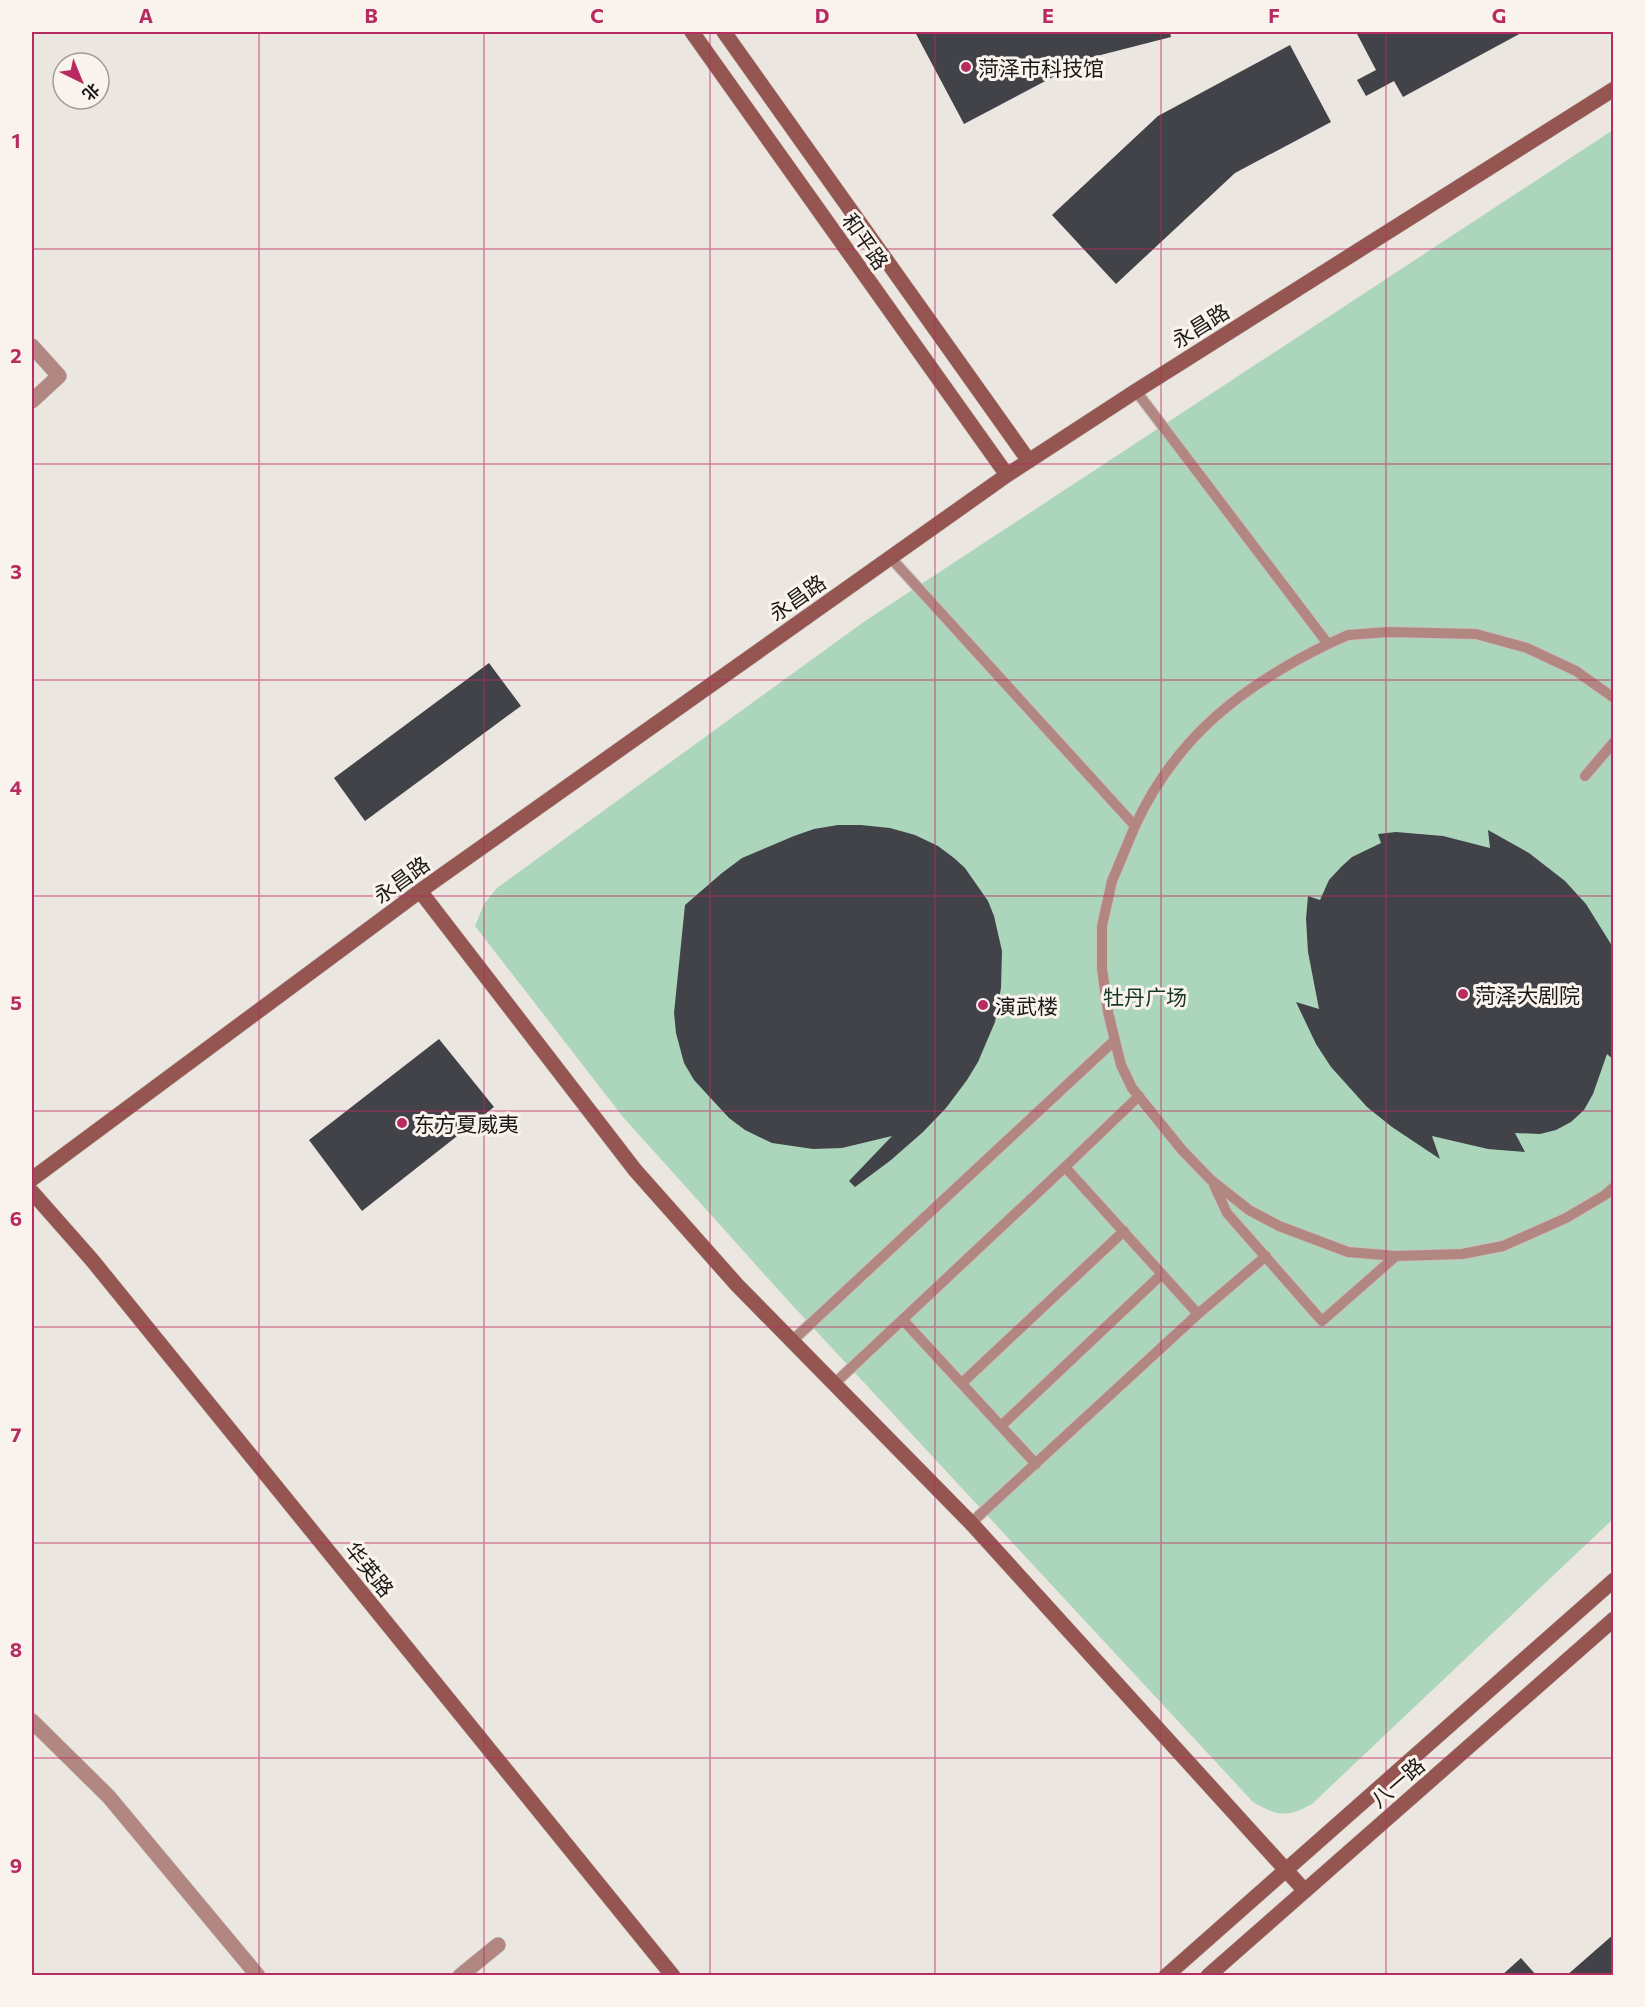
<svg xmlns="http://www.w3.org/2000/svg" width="1645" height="2007" font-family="Commissioner,'Noto Sans SC',sans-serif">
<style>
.green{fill:#acd6bc}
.building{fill:#424249}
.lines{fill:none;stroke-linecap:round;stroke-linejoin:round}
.lane-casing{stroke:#c6c1bc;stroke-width:12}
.street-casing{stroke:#c6c1bc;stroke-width:16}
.secondary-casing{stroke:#c6c1bc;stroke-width:16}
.lane{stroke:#b28681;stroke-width:10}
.street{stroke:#b28681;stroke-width:15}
.secondary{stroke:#955651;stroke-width:15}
.grid{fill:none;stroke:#b82b61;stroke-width:1.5;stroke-opacity:0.55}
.poi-dot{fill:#b82b61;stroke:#faf3ed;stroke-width:2}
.labels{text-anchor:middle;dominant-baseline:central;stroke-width:6;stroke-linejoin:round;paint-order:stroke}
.poi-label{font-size:21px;fill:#1a1816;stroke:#faf3ed;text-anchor:start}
.street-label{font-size:21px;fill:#1a1816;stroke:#faf3ed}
.park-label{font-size:21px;fill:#123824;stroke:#faf3ed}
.neatline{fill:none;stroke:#b82b61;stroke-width:2}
.grid-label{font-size:20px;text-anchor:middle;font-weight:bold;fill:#b82b61}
</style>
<rect width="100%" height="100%" fill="#ece6e0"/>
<path class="green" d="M1613,130v1389l-301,285c-25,14 -35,12 -59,-2l-461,-497 -169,-188 -148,-191 9,-22 13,-16 368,-267z"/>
<path class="building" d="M915,32h255l1,5 -82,21 -125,66z
M1356,32h167l-120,65 -9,-16 -28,15 -9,-16 19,-10z
M1290,45l41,77 -96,51 -119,111 -64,-69 106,-99z
M489,663l32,43 -156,115 -31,-43z
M838,825h23l29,3 25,7 23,11 16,12 11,10 23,33 6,15 8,35 -1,37 -6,34 -17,40 -11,18 -21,28 -23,24 -32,28 -36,27 -6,-6 43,-45 -50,12 -29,1 -41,-6 -27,-13 -16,-12 -35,-38 -10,-17 -8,-30 -2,-20 11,-108 37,-32 20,-15 52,-22 20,-7z
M1488,830l41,23 36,28 21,23 28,45v27l-3,-1 3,85 -7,-6 -14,40 -9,16 -13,12 -15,8 -16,4 -25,-1 10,19 -37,-3 -56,-13 8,23 -48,-32 -25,-20 -36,-40 -15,-23 -20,-42 23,7 -11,-57 -2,-33 2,-23 12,4 9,-20 12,-13 11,-10 29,-14 -3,-9 18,-2 47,4 47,12z
M439,1039l55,68 -132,104 -53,-71z
M1614,1934v42h-48z
M1521,1958l16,18h-36z"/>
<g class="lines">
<defs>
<path id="lane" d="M890,557l245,269c41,-89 107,-140 193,-182l-192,-253
M1328,644l20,-9 40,-3 88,2 51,14 49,23 38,27
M1585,776l29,-34
M1135,826l-23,55 -10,45v43l6,43 13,53 11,23 50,62 29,30 38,30 30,16 69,26 48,4 66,-2 41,-8 63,-28 39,-23 9,-8
M1065,1167l74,-71
M1214,1185l13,28 95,108 74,-65
M1198,1314l68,-58
M903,1320l133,144
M793,1340l322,-300
M835,1383l230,-216 133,147 -227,209
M962,1383l162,-152
M1001,1426l161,-152"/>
<path id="street" d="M32,346l27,30 -27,25
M32,1721l77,76 149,179
M460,1976l38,-31"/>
<path id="secondary" d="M692,32l315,443
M724,32l305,429
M420,891l215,279 102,115 234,238 334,368
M32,1179l388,-288 587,-416 129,-84 478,-302
M32,1192l60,68 581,716
M1166,1976l448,-396
M1208,1976l406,-357"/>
</defs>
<use href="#lane" class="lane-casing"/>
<use href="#street" class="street-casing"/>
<use href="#secondary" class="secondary-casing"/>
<use href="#lane" class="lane"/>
<use href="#street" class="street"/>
<use href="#secondary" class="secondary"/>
</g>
<path class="grid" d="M259,32v1944M484,32v1944M710,32v1944M935,32v1944M1161,32v1944M1386,32v1944M32,249h1582M32,464h1582M32,680h1582M32,896h1582M32,1111h1582M32,1327h1582M32,1543h1582M32,1758h1582"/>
<g class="poi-dot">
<circle cx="966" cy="67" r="6"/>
<circle cx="1463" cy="994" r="6"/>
<circle cx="983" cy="1005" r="6"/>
<circle cx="402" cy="1123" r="6"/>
</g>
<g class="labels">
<g class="poi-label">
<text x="978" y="67">菏泽市科技馆</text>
<text x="1475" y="994">菏泽大剧院</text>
<text x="995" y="1005">演武楼</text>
<text x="414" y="1123">东方夏威夷</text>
</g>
<g class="street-label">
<text transform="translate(866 241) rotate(55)">和平路</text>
<text transform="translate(1200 325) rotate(-32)">永昌路</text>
<text transform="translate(797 597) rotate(-35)">永昌路</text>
<text transform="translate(401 879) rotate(-36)">永昌路</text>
<text transform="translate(370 1569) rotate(51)">华英路</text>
<text transform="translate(1397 1782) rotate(-41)">八一路</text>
</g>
<g class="park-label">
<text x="1145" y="996">牡丹广场</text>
</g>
</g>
<rect width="1645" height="2007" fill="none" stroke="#faf3ed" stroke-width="66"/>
<g transform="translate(81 81) rotate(137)"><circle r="28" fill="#faf3ed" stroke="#a09b97" stroke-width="1.5"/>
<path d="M0-4.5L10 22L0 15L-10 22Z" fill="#b82b61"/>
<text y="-9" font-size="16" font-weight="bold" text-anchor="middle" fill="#1a1816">北</text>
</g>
<rect x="33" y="33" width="1579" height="1941" class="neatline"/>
<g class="grid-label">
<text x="146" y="23">A</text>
<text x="371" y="23">B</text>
<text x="597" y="23">C</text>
<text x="822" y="23">D</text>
<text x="1048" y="23">E</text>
<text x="1274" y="23">F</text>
<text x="1499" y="23">G</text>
<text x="16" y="148">1</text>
<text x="16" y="363">2</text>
<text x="16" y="579">3</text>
<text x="16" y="795">4</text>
<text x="16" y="1010">5</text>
<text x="16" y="1226">6</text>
<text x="16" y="1442">7</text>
<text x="16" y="1657">8</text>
<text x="16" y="1873">9</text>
</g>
</svg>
